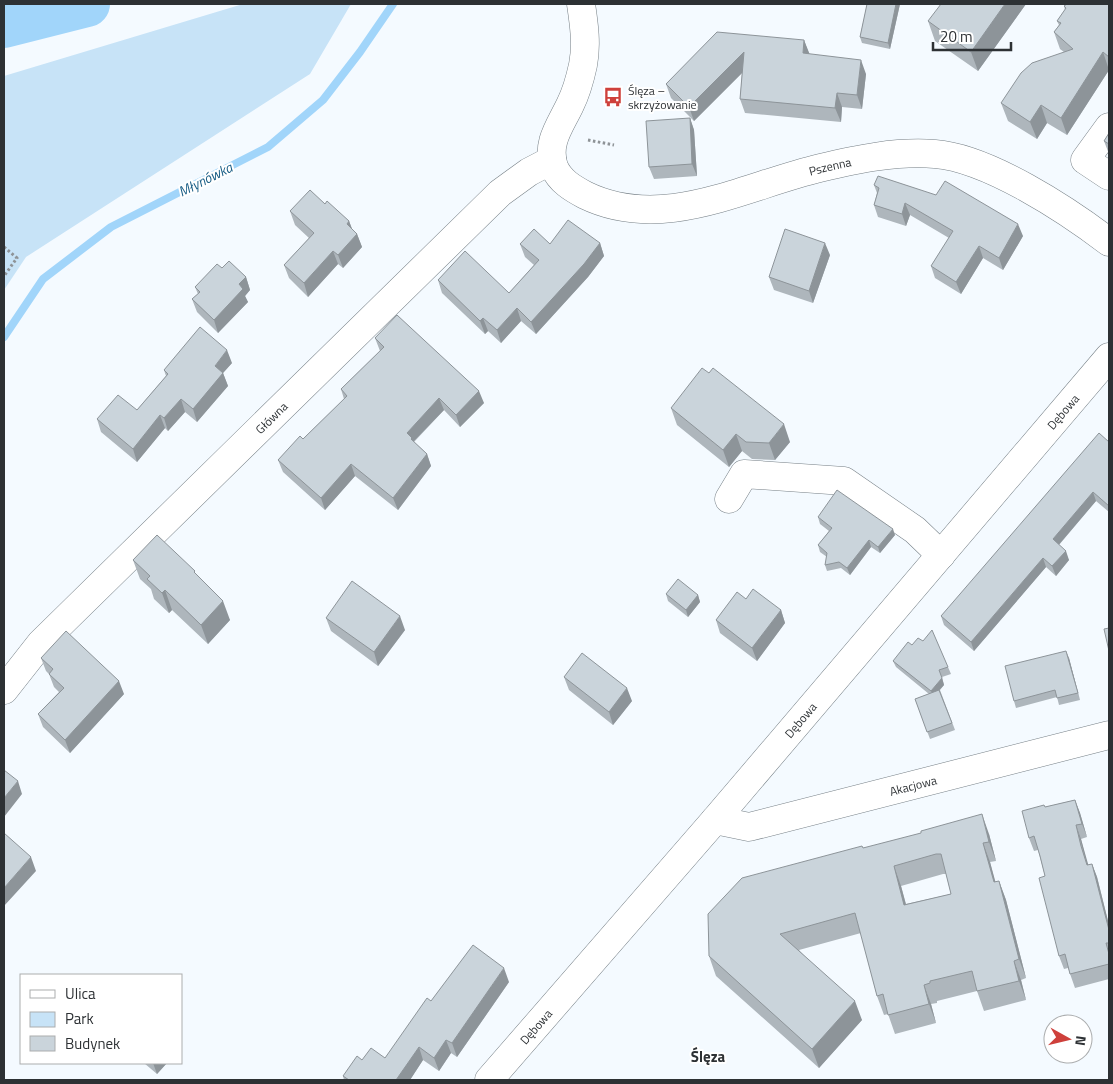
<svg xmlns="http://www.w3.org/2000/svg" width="1113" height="1084" font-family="'Titillium Web',sans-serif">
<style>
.green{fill:#c7e3f7}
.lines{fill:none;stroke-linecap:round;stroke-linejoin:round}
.stream{stroke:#a1d5fa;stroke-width:8}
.river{stroke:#a1d5fa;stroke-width:46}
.minor-casing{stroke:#778087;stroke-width:29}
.path{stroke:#8e9397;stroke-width:3;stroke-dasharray:2.5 2.5;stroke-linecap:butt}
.minor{stroke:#fff;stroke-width:28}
.wall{fill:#aeb6bc;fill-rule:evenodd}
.shaded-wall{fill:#8d9499}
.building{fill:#cad4db;stroke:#8d9499;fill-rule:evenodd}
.labels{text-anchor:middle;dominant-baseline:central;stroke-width:4;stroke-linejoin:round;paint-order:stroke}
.poi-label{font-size:12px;fill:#2d3134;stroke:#fff;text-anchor:start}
.street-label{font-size:12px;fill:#2d3134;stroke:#fff}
.water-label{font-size:14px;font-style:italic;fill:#185d85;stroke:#fff}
.quarter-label{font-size:15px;font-weight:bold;fill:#2d3134;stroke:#fff}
</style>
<rect width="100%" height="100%" fill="#f4faff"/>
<path class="green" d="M243,4h108l-41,70 -284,183 -22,33v-214z"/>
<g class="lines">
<path class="stream" d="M4,337l39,-58 68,-52 157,-80 55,-47 37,-48 33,-48"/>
<path class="river" d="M4,25l83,-21"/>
<defs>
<g id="minor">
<path id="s1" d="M581,4c3,20 6,41 2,61 -3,14 -7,28 -13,40 -10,21 -24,38 -16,62 6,14 18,21 31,28 78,38 159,-9 235,-27 38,-9 76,-17 115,-14 53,4 132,56 174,88"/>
<path d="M1109,127l-24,33 24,16"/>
<path d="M729,499l15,-25 100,7 71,49 26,25"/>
<path id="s2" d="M4,690l37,-47 459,-450 29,-21 23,-12"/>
<path id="s3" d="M715,820l34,7 360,-92"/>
<path id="s4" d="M489,1080l226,-260 394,-463"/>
</g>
</defs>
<use href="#minor" class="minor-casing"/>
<path class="path" d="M588,140l26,5
M4,247l13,11 -13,18"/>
<use href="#minor" class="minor"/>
</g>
<path class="wall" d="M867,4h33l-10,45 -28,-6 -2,-6z
M1026,4l-48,67 -43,-30 -7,-20z
M1109,4v66l-42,65 -20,-12 -10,16 -29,-18 -7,-18 63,-51 -4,-3 -6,-17 5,-7 -2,-4 8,-11 -1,-4z
M804,40l5,14 57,20 -4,35 -20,-2 -1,15 -96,-9 -5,-14 2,-26 -48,48 -23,-23 -5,-14z
M690,118l4,12 3,46 -43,3 -5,-12z
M1109,133v21l-5,-13z
M874,185l149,51 -20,34 -20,-12 -22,36 -26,-16 -4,-12 18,-28 -39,-23 -4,11 -28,-9 -4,-12 3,-12z
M325,204l24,17 3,8 5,5 5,13 -19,21 -5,-4 -30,33 -19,-19 -5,-13 25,-27 -14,-13 -5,-14z
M600,243l4,13 -16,21 -52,57 -15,-13 -20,22 -13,-12 -3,3 -43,-41 -4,-13 71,13 25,-28 -9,-8 -5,-13z
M830,255l-17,48 -39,-13 -5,-13z
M222,268l24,9 4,13 -5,6 3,6 -30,31 -21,-21 -5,-13 6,-5 -3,-7z
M375,338l109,65 -24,24 -16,-17 -30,32 13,12 4,12 -33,44 -43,-34 -30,34 -42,-38 -5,-12 25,-21 41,-40 -3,-10 39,-38z
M232,363l-9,10 5,13 -31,36 -12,-10 -17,19 -3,-3 -28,34 -36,-30 -4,-13 40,-9 29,-34 -2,-6z
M671,408l119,34 -15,18 -23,-1 -10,-8 -13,16 -52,-42z
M1109,442v70l-13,-11 -37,44 10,15 -13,16 -10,-9 -72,84 -30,-26 -3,-9z
M818,517l77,18 -15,18 -9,-6 -21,28 -9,-7 -14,3 -2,-6 2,-8 -7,-5 -2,-7 11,-14 -9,-7z
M133,560l63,14 34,46 -22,24 -36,-34 -3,3 -15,-14 -3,-10 -11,-10z
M666,594l32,1 2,7 -12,15 -20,-16z
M746,599l35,11 4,13 -28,38 -37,-28 -4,-13z
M326,618l79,12 -27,36 -47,-35z
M912,645l36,22 3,7 -9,3 2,8 -4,5 15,40 -25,9 -15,-40 14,-5 -33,-27 -3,-6z
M41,658l83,36 -54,59 -27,-26 -5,-13 21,-22 -5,-5 -5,-13 -3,-3z
M1069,658l11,42 -21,5 -2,-8 -41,11 -2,-7z
M564,677l68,24 -19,24 -44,-35z
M1075,800l5,13 7,24 -6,2 5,20 2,6 4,-1 5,13 12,48v54l-34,9 -7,-20 -4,1 -5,-13 -14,-80 -7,-26 -4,1 -5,-13 16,-31z
M989,834l7,27 -6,1 5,20 4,-1 7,19 20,78 -5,2 5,20 -42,11 -7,-20 -40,10v2l-6,1 5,19 -41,11 -7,-20 -4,1 -7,-19 -16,-63 -62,17 63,70 -43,48 -103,-92 -7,-20 154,-108zM943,874h3l5,20 -45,10 -5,-18z
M509,982l-52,75 -6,-4 -12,18 -16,-11 -13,20h-66l-1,-4 19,-16 23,-2 46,-57z
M144,1063h23l-10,11z"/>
<path class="shaded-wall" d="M896,4h4l-10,45 -2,-6z
M1005,4h21l-48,67 -7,-19z
M804,40l6,15 -7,-2z
M744,52l5,14 -55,55 -5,-14z
M1103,52l6,18 -42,65 -6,-17z
M861,60l5,14 -4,35 -5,-14z
M837,93l5,14 -1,15 -6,-14z
M1041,105l6,18 -10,16 -7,-17z
M690,118l4,12 3,46 -5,-12z
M905,203l5,12 -4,11 -4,-12z
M349,221l5,13 -7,-10z
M1018,224l5,12 -20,34 -4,-12z
M357,234l5,13 -19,21 -5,-13z
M600,243l4,13 -16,21 -52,57 -5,-12z
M825,243l5,12 -17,48 -4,-12z
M979,246l4,12 -22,36 -5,-12z
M333,251l5,13 -30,33 -4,-14z
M246,277l4,13 -5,6 3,6 -30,31 -4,-13 25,-36z
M517,308l4,13 -20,22 -4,-13z
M483,318l5,13 -3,3 -5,-13z
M227,350l5,13 -9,10 5,13 -31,36 -4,-13 22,-43z
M479,391l5,12 -24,24 -4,-12z
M439,398l5,12 -31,32 -6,-9z
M181,399l4,13 -17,19 -4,-13z
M160,415l5,13 -28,34 -4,-13z
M784,424l6,18 -15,18 -6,-17z
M736,434l6,17 -13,16 -6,-17z
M427,454l4,12 -33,44 -5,-12z
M351,464l4,12 -30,34 -4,-12z
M1093,492l3,9 -40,47 -3,-9z
M893,529l2,6 -15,18 -2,-6z
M869,540l2,7 -21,28 -3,-7z
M1066,551l3,9 -13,16 -4,-10z
M1043,558l3,9 -72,84 -3,-9z
M165,590l7,20 -3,3 -7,-20z
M698,595l2,7 -12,15 -2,-7z
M223,601l7,19 -22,24 -7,-19z
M781,610l4,13 -28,38 -5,-13z
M400,616l5,14 -27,36 -4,-14z
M1066,651l3,7 11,42z
M942,678l2,7 -11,12 -2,-6z
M119,681l5,13 -54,59 -5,-13z
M627,688l5,13 -19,24 -4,-13z
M18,781l4,13 -18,23v-19z
M1075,800l5,13 7,24 -5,-13z
M982,814l7,20 7,27 -7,-19z
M1076,825l5,14 11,39 -5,-13z
M983,843l7,19 11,40 -7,-20z
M31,857l5,14 -32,35v-18z
M1092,864l5,13 12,48v5z
M894,866l7,20 10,38 -7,-19z
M999,881l7,19 20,78 -7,-19z
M1014,961l7,19 5,20 -7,-19z
M504,968l5,14 -52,75 -5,-14z
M924,985l7,19 5,19 -7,-19z
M855,1001l7,19 -43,48 -7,-19z
M446,1040l5,13 -12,18 -5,-13z
M419,1047l4,13 -13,20h-14z
M153,1063h14l-10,11z"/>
<path class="building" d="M867,4h29l-8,39 -28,-6z
M941,4h64l-34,48 -43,-31z
M1067,4h42v53l-6,-5 -42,66 -20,-13 -11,17 -29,-19 20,-30 11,-10 41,-14 -19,-17 7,-9 -4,-2 9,-13 -2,-2z
M717,32l87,8 -1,13 58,7 -4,35 -20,-2 -2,15 -95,-9 4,-47 -55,55 -23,-23z
M690,118l2,46 -43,3 -3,-46z
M1109,133v11l-5,-3z
M878,176l58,19 9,-14 73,43 -19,34 -20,-12 -23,36 -25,-16 22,-35 -48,-28 -3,11 -28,-9 5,-17 -5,-3z
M310,190l15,14 2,-3 22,20 -2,3 10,10 -19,21 -5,-4 -29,32 -20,-18 30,-32 -24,-22z
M568,220l32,23 -16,21 -53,58 -14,-14 -20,22 -14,-12 -3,3 -42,-41 27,-29 44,42 30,-33 -19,-16 14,-15 16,15z
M785,229l40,14 -16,48 -40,-14z
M229,261l17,16 -7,7 4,5 -29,31 -22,-21 8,-7 -5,-5 22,-23 5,4z
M397,315l82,76 -23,24 -17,-17 -32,35 5,5 -1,1 16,15 -34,44 -42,-34 -30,34 -43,-38 22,-24 3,3 44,-43 -6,-7 43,-42 -9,-9z
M200,327l27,23 -12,16 8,7 -30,36 -12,-10 -17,19 -4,-3 -27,34 -36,-30 21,-24 19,15 31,-36 -4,-4z
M702,368l7,5 4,-5 71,56 -15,19 -23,-1 -10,-8 -13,16 -52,-42z
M1099,433l10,9v64l-16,-14 -40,47 13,12 -14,15 -9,-8 -72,84 -30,-26z
M837,490l56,39 -15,18 -9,-7 -22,28 -8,-6 -14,3 2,-12 -9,-8 14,-17 -14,-11z
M157,535l38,36 -1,1 29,29 -22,24 -36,-35 -3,3 -15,-14 3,-3 -17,-16z
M678,579l20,16 -12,15 -20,-16z
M352,581l48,35 -26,36 -48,-34z
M753,589l28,21 -29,38 -36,-28 21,-28 9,7z
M1109,628v23l-5,-22z
M932,630l16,37 -9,3 3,8 -11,13 -38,-30 15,-19 4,3 6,-7 5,3z
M66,631l53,50 -54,59 -27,-26 26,-26 -15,-14 4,-5 -12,-11z
M1066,651l12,42 -21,5 -2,-8 -41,11 -9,-35z
M582,653l45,35 -18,24 -45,-35z
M939,690l13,33 -25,9 -12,-33z
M4,770l14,11 -14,17z
M1075,800l7,24 -6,1 5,21 6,19 5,-1 17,66v13h-3l3,11v10l-39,10 -5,-20 -6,2 -20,-78 6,-2 -5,-20 -6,-20 -5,2 -7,-27 22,-6 1,2z
M982,814l7,28 -6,1 11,39 5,-1 20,78 -5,2 5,20 -42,10 -5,-20 -42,10v2l-6,2 5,19 -41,11 -5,-21 -6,2 -22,-83 -75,21 75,67 -43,48 -103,-93 -1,-42 34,-36 120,-32 1,2 58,-15v-2zM936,854h5l10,40 -47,11 -10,-39z
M4,833l27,24 -27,31z
M473,945l31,23 -52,75 -6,-3 -12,18 -15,-11 -23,33h-47l-6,-4 14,-20 5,4 9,-12 14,10 42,-60 4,3z"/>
<defs>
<symbol id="bus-bare" viewBox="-9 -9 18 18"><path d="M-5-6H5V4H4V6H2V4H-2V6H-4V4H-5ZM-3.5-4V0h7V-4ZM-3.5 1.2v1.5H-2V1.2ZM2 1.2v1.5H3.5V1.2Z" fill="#ce403b" stroke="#fff" stroke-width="2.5" paint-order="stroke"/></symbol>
</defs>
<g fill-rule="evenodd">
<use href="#bus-bare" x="599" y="83" width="28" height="28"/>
</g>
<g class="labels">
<g class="poi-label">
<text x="628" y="90">Ślęza –<tspan x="628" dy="14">skrzyżowanie</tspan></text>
</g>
<g class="street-label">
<text stroke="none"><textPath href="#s1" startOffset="465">Pszenna</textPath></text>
<text stroke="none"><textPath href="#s4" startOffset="881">Dębowa</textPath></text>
<text stroke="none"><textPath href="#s2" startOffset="382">Główna</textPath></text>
<text stroke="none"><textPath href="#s4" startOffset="476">Dębowa</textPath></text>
<text stroke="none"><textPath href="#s3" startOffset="204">Akacjowa</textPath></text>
<text stroke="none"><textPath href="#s4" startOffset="71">Dębowa</textPath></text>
</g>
<g class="water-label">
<text transform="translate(205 179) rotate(-27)">Młynówka</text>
</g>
<g class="quarter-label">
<text x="708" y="1056">Ślęza</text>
</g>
</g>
<rect width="1113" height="1084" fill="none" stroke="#2d3134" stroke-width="10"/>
<rect x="20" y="974" width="162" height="90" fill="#ffffff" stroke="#abadae"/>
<rect x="30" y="990" width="25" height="8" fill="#ffffff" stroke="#abadae"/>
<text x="65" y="999" font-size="15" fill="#2d3134">Ulica</text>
<rect x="30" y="1012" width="25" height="15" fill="#c7e3f7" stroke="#abadae"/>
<text x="65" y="1024" font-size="15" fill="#2d3134">Park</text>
<rect x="30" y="1036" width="25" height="15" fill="#cad4db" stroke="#abadae"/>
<text x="65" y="1049" font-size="15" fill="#2d3134">Budynek</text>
<g transform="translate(1068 1039) rotate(98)"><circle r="24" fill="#ffffff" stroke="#abadae"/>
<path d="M0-4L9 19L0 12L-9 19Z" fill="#ce403b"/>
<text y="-8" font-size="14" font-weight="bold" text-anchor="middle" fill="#2d3134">N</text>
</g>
<path d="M933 42v8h78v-8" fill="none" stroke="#2d3134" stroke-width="2.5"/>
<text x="940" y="42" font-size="15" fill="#2d3134" stroke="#ffffff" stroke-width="4" paint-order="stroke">20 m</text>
</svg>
